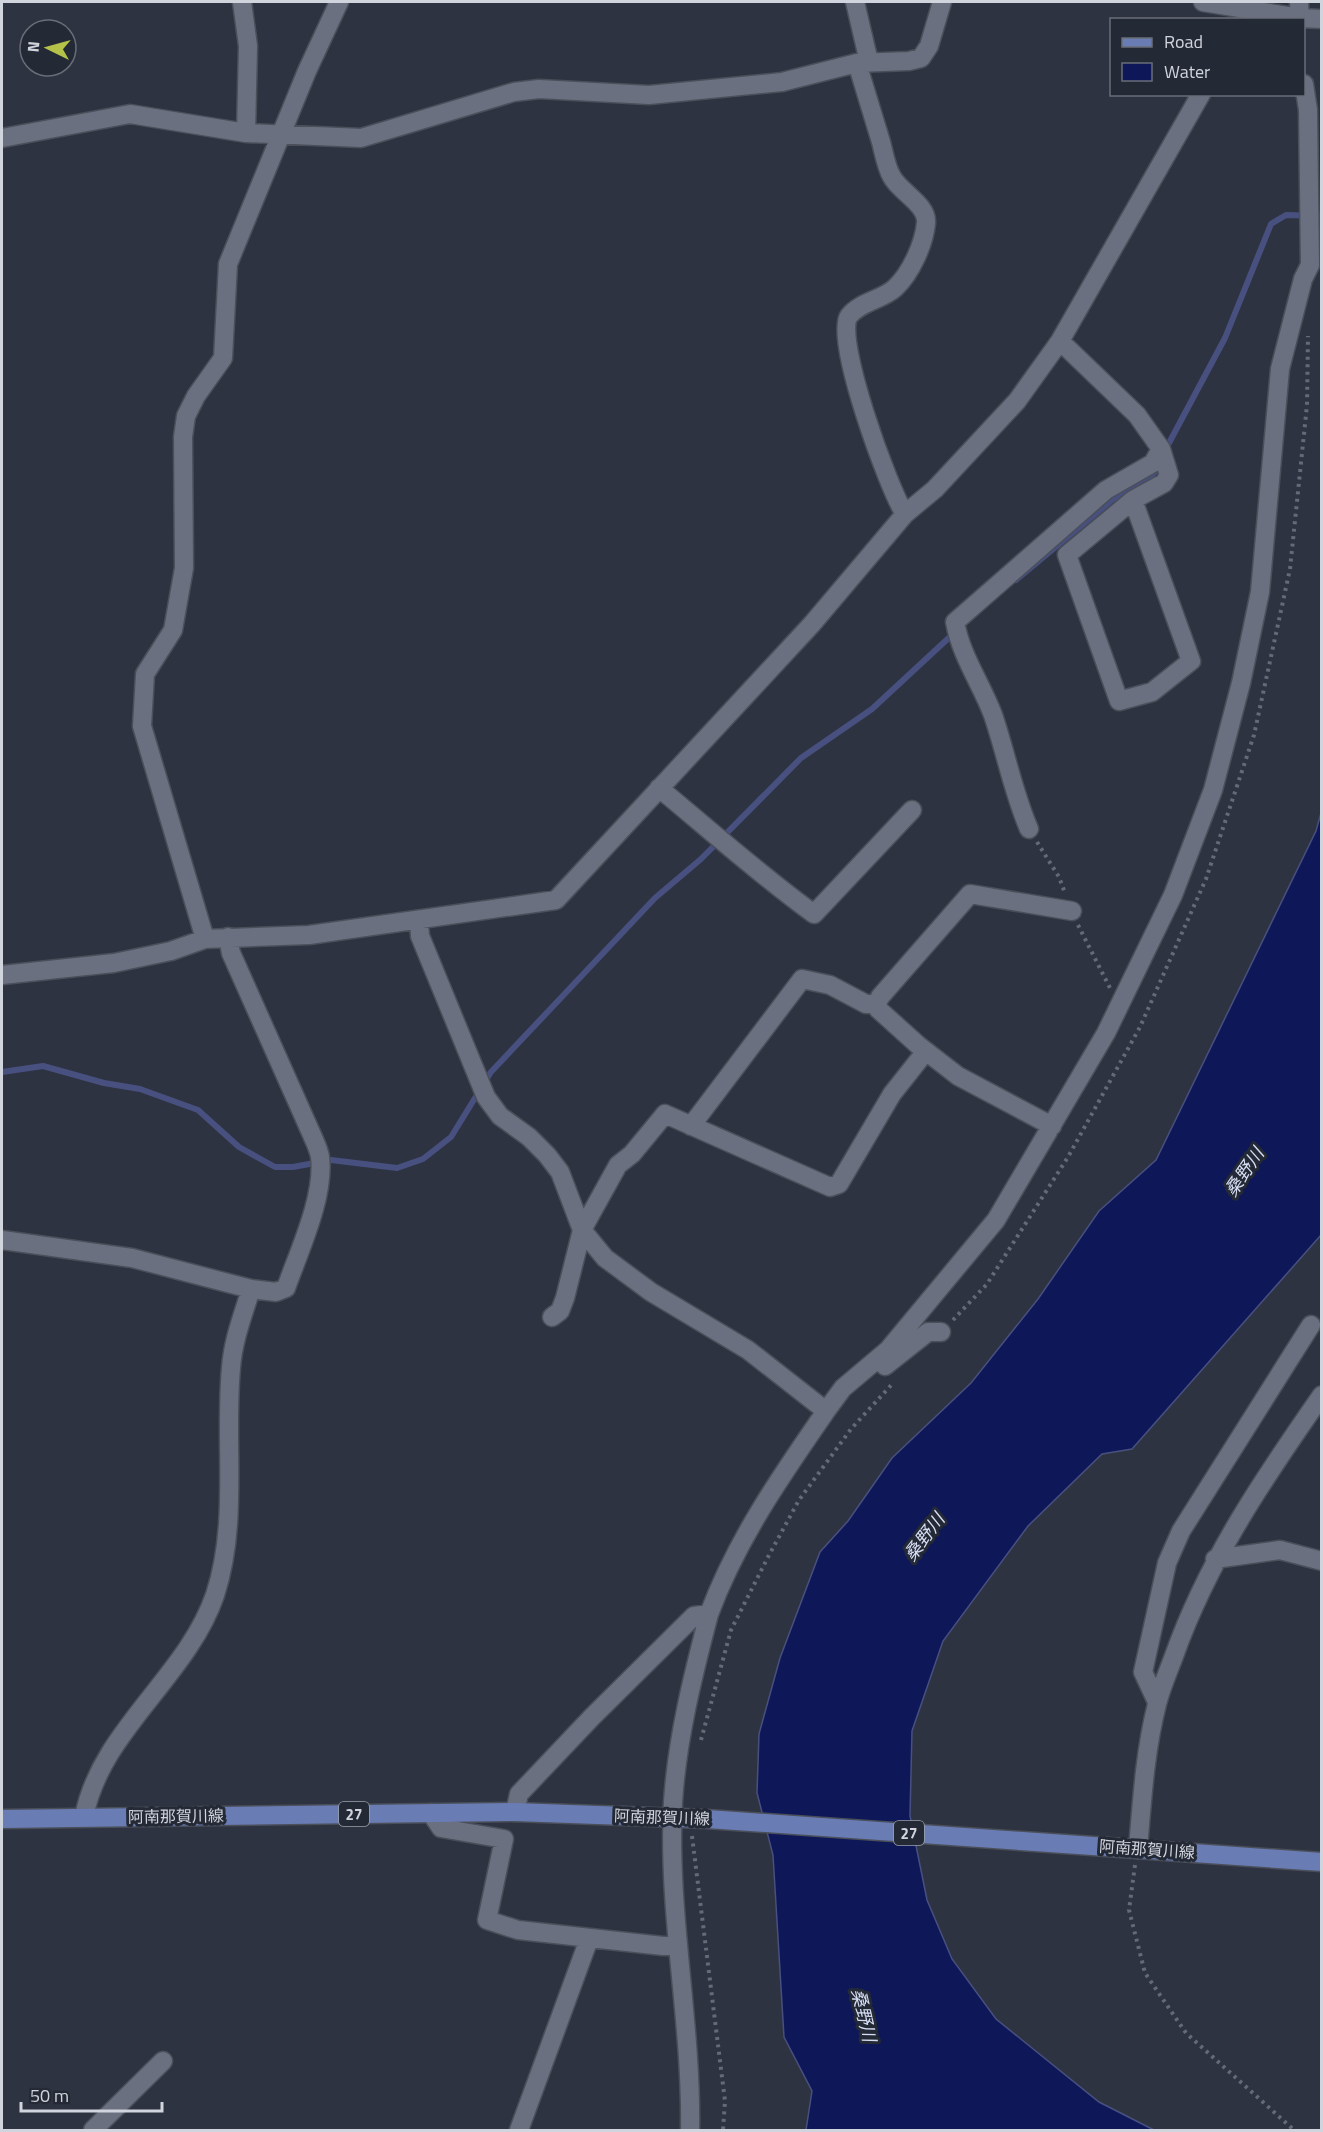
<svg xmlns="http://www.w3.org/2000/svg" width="1323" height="2132" font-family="'Titillium Web','Noto Sans JP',sans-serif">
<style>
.water{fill:#0e1858;stroke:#485080;stroke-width:1.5}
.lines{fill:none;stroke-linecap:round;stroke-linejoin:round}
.stream{stroke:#485080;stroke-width:6}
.minor-casing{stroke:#4a4f5a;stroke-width:21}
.major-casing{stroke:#4a4f5a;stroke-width:21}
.path{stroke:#656a76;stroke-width:4;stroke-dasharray:3 4.5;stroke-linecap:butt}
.minor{stroke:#6a7080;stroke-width:18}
.major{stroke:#697cb4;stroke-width:18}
.labels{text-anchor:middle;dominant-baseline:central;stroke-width:6;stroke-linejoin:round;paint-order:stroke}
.shield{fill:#242936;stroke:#9ca1aa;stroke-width:1.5}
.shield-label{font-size:15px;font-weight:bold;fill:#d0d4dc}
.street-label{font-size:16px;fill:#d0d4dc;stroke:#242936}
.water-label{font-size:18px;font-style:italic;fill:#d7def3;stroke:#242936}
</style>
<rect width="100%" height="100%" fill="#2e3341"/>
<path class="water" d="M1321,813v422l-189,214 -30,5 -74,72 -85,115 -31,90 -2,85 17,84 25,59 44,60 103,83 55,28h-348l6,-39 -28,-54 -11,-182 -16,-62 2,-59 21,-76 40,-106 28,-31 44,-63 79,-75 67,-84 61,-88 57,-51 160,-329z"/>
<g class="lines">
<path class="stream" d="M1169,443l56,-105 46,-114 15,-9 36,1
M1016,580l96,-80 30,-17 13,-11
M2,1072l41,-6 61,17 36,6 58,21 41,37 36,20h18l38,-7 66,8 26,-9 28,-22 40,-65 164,-174 46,-39 100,-101 71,-49 82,-76"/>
<defs>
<path id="minor" d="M242,2l6,44 -2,87
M855,2l14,60
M1203,2l97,16 22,1
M1299,2l1,18
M857,63c8,27 16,53 24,79 3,11 5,25 11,35 8,15 36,28 34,46 -2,21 -15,50 -31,65 -13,12 -34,13 -46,28 -16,20 40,175 56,198
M2,138l128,-24 116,19 115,5 153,-46 25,-3 110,6 133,-13 75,-19 52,-2 12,-3 8,-12 13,-44
M1133,500l-66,55 52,146 33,-9 39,-31 -58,-161 31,-17 5,-8 -8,-26
M659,788c51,42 101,87 155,126l98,-104
M1029,829c-16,-37 -23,-76 -36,-114 -12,-32 -32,-59 -38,-93l151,-132 47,-27 8,-14 -24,-34 -77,-74
M419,921l1,15 66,161 14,19 29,21 18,18 13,17 22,58 23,28 46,34 97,58 78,61c-45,65 -89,128 -117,203l-15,2 -102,101 -73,77 -4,18
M205,939l-63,-213 3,-52 28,-44 11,-62 -1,-131 3,-21 10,-20 27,-38 5,-94 79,-193 32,-69
M2,975l112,-12 57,-12 34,-12 104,-4 247,-35 256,-276 93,-110 30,-25 82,-88 43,-60 141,-247
M877,1004l1,5 40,36 40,31 94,50
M691,1126l111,-147 28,6 36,19h11l3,-7 90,-103 102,17
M2,1240l130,18 119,31
M552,1317l8,-6 5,-13 17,-68 36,-65 14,-11 33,-40 165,73 9,-3 53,-90 34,-43
M885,1366l43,-34h13
M826,1411l17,-23 45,-38 108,-130 110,-187 67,-138 40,-105 28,-107 19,-91 20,-223 23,-90 7,-14 -2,-155 -4,-26
M1215,1559l65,-9 42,11
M1157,1702l-14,-30 24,-109 14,-32 130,-206
M431,1813l10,15 63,11 -17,81 31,10 145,16h15
M84,1817c16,-86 103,-140 131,-222 24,-73 9,-152 16,-227 2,-28 12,-53 20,-79l25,3 10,-4c13,-37 39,-92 34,-131 -1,-7 -5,-15 -8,-22l-81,-182 -3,-16
M1138,1849c4,-49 7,-98 19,-145 4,-16 11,-32 17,-48 34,-96 90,-178 148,-261
M93,2130l70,-69
M519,2130l70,-191
M690,2130c2,-109 -23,-218 -17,-328 4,-63 20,-127 36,-188"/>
<path id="major" d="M2,1819l513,-7 192,7 615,43"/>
</defs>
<use href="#minor" class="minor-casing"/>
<use href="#major" class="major-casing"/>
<path class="path" d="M1037,842l22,35 6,16
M1078,925l32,63
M953,1320l34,-36 81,-127 72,-130 66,-148 48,-144 36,-166 17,-164 1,-69
M701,1740l30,-110 37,-73 31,-57 52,-71 43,-47
M692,1836l33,265 -2,29
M1135,1865l-6,45 16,63 41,60 108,97"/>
<use href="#minor" class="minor"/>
<use href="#major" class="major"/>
</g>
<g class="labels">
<g class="shield">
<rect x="339" y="1802" width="30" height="24" rx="4.5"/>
<rect x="894" y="1821" width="30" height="24" rx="4.5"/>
</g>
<g class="shield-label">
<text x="354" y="1814">27</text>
<text x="909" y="1833">27</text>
</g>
<g class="street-label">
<text transform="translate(176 1816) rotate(-1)">阿南那賀川線</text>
<text transform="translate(662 1817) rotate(2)">阿南那賀川線</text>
<text transform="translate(1147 1849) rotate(4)">阿南那賀川線</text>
</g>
<g class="water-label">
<text transform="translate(1244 1172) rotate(-56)">桑野川</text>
<text transform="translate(924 1537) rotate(-53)">桑野川</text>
<text transform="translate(864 2015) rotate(77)">桑野川</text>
</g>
</g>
<rect width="1323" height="2132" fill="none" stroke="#d0d4dc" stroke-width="6"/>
<rect x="1110" y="18" width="195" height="78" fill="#242936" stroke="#696d78" stroke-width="1.5"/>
<rect x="1122" y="38" width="30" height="9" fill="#697cb4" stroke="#696d78" stroke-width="1.5"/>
<text x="1164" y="48" font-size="18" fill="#d0d4dc">Road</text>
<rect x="1122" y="63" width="30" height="18" fill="#0e1858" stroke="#696d78" stroke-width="1.5"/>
<text x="1164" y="78" font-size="18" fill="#d0d4dc">Water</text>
<g transform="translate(48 48) rotate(275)"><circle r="28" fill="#242936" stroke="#696d78" stroke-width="1.5"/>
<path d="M0-4.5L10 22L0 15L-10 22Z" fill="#b4c24a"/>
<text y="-9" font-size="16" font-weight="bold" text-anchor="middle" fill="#d0d4dc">N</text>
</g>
<path d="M21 2102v9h141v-9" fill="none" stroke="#d0d4dc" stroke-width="3"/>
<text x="30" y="2102" font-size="18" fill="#d0d4dc" stroke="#242936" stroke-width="4.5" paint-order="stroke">50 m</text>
</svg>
